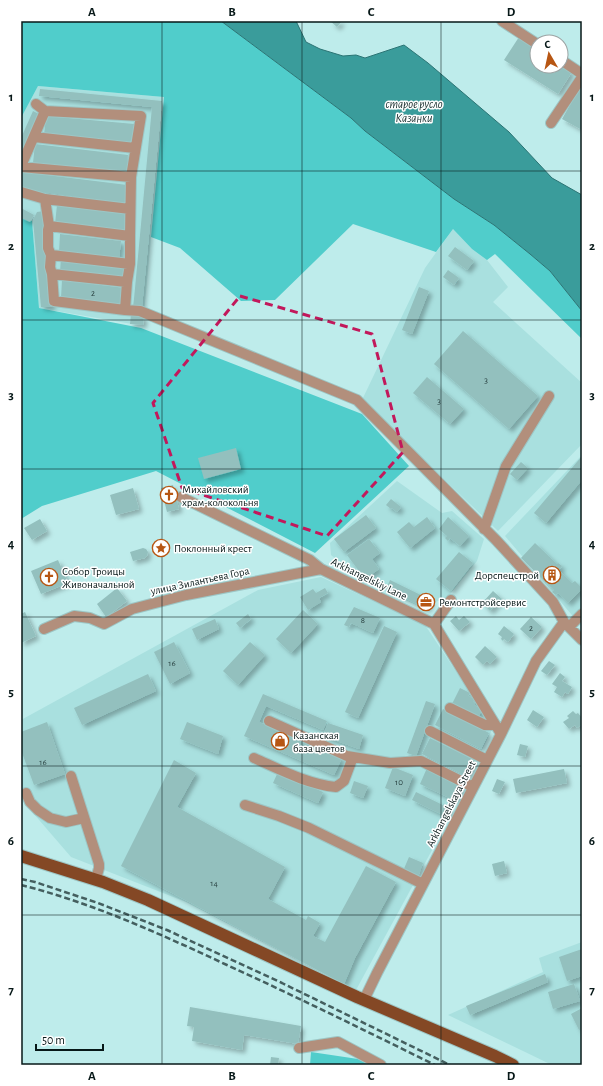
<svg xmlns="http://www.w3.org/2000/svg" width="603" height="1086" font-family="'Alegreya Sans',sans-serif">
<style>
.built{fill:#a9e0df}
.green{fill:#50cdcb}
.water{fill:#3a9c9b;stroke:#2b7474}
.building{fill:#93c0be;filter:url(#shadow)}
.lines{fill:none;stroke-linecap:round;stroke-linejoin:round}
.minor-casing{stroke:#9dc6c5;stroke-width:12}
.major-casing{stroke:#9dc6c5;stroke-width:14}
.minor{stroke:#b28f7c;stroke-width:10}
.major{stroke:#844825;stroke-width:12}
.rail{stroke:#445f5f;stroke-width:2.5;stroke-dasharray:6 3;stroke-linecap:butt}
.marked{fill:none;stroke:#c2185b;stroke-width:3;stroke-dasharray:8 5;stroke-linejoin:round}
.grid{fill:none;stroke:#071818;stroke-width:1;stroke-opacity:0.55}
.labels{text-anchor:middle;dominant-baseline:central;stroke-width:3;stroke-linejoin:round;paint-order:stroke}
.number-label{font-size:9px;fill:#2a4242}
.poi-label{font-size:11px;fill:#071818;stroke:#fff;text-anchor:start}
.street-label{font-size:11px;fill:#071818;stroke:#fff}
.water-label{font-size:12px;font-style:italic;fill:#182e2e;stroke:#fff}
.neatline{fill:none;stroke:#071818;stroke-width:1.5}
.grid-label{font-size:13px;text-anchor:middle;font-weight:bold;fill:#071818}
</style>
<defs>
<filter id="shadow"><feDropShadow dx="3.5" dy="3.5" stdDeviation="2" flood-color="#0004"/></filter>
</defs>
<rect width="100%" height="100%" fill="#beeceb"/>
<path class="built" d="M38,86l126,11 -21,227h-11l-93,-16 -7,-87 -11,-6v-97z
M453,229l19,20 15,11 21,27 -15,15 89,81v61l-84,87 -136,-131 63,-132z
M582,455v172l-77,-91z
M397,481l45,32 10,-2 32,28 -7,22 -30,37 -15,5 -4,7 -68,-30 -29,-25 -1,-12z
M321,577l104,48 38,57 6,7 25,37 -27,54 -41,-20 -21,-5 59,30 -20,43 -88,162 -170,-88 -115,-45 -50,-58v-79l237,-130z
M582,942v123h-30l-104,-50 95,-43 -4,-14z"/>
<path class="green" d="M21,21h200l130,97 14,13 89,68 40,26 36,29 20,17 32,40v28l-87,-85 -8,6 -15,-11 -19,-20 -17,23 -83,-28 -78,76 -34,1 -61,-53 -29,-11 13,-140 -126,-11 -17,32z
M21,215l11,6 7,87 102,20 221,86 47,52 -94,87 -159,-82 -114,35 -21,13z
M311,1052l47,7 12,6h-60z"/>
<path class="water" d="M221,21h75l10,21 14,7 23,7 13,-1 9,3 39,-13 24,18 81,69 43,46 30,17v116l-32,-40 -20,-17 -36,-29 -40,-26 -89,-68 -14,-13z"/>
<path class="building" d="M330,21h12l-5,6z
M519,37l18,12v17h24l11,6 -14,22 -54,-34z
M581,85l1,1v44l-20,-11z
M40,89l122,12 -20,206h-9l1,-8 18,-192 -113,-11z
M33,111l8,4 -20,45v-22z
M46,116l88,8 -1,19 -89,-8z
M35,144l93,11 -2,19 -93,-11z
M23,172l104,13 -2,18 -104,-14z
M57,205l70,7 -2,20 -70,-8z
M21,208l13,7 -4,7 -9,-4z
M44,211l8,96h-11l-8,-87 4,-8z
M60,234l61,7 -2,18 -60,-6z
M455,247l19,14 -7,9 -19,-14z
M61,258l65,9 -2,13 -64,-8z
M448,270l11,8 -5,7 -11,-8z
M62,280l63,8 -2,20 -62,-10z
M419,287l10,4 -17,43 -10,-4z
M131,315l13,1 -1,9 -13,-1z
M463,331l75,65 -29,33 -75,-65z
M427,377l37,32 -14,15 -37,-31z
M236,448l5,21 -37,10 -6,-21z
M582,456v24l-36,43 -12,-10z
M521,462l7,6 -11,12 -7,-6z
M173,485l6,24 -12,3 -6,-24z
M133,488l6,21 -23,6 -6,-20z
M391,499l10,8 -4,5 -5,-4 -1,1 -5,-4z
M366,515l10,13 -32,24 -10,-13z
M427,517l8,11 -25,20 -13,-16 12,-10 5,5z
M448,517l21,19 -9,10 -10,-8 -2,3 -3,-3 2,-2 -8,-7z
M40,519l7,12 -15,9 -8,-12z
M369,539l11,14 -8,6 7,10 -14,10 -18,-24z
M535,543l22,21 1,-1 4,3 -3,4 13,13 3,-2 7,7v1l-14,14 -10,-10 -2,2 -4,-3 2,-2 -33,-32z
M143,548l3,1 2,3 -1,4 -2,2 -12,3 -3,-9z
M459,552l14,11 -22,28 -15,-12z
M58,560l10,23 -27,11 -10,-23z
M390,580l41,20 -4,9 -41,-20z
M117,588l10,13 -21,16 -9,-13z
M325,588l3,5 -9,5 2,4 -13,8 -8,-13 13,-8 3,4z
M493,591l9,8 -12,12 -8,-8z
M354,607l26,11 -7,15 -22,-10 -2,4 -5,-2z
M303,610l15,14 -27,29 -15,-14z
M25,612l11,24 -15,7v-29z
M248,614l3,5 -11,9 -4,-5z
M456,616l3,4 5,-4 6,6 -11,9 -9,-10z
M531,617l11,10 -11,12 -11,-10z
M215,619l4,10 -22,11 -5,-11z
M384,626l13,6 -39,86 -13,-6z
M504,626l10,8 -6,8 -4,-3 -1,2 -2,-2 1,-2 -4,-3z
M174,642l16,31 -20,11 -16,-32z
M250,642l15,13 -27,30 -15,-14z
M485,646l12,11 -7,7 -3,-3 -4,4 -8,-8z
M549,661l6,4 -8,10 -6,-4z
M560,673l5,4 -3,4 10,6 -4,7 -3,-2 -3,5 -8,-5 3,-5 -5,-3z
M148,674l8,17 -74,34 -8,-17z
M460,688l10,5 -2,3 7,3 -2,3 2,1 -1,2 8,4 -4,9 -26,-14z
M263,694l64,27 -4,9 -57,-24 -7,16 83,36 -8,17 -90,-39z
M426,701l9,3 -19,52 -9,-3z
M443,709l46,24 -8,16 -46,-24z
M533,710l11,7 -7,10 -10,-7z
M573,711l3,3 2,-1 4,5v6l-5,4 -2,-3 -6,4 -6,-7 6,-4 -2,-2z
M47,722l18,52 -31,11 -13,-35v-18z
M187,722l36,14 -5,18 -38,-15z
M328,723l35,12 -4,14 -36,-13z
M430,738l46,23 -8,16 -46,-23z
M520,744l8,2 -3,11 -8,-2z
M174,760l22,13 -19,34 108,60 -17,32 38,21 2,-4 12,7 -7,13 12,6 41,-76 30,16 -41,76 -11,26 -223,-118z
M393,767l20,8 -8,21 -20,-8z
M427,768l36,18 -7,15 -36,-17z
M564,769l3,14 -51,10 -3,-14z
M278,772l45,20 -5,11 -45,-20z
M497,779l8,3 -6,12 -7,-3z
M354,781l14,5 -5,12 -13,-5z
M416,792l35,17 -4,8 -35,-17z
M409,857l14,6 -5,14 -15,-6z
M504,861l3,12 -12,3 -3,-12z
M582,949v27l-15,5 -8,-24z
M545,974l3,8 -78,33 -4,-9z
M574,984l6,17 -27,8 -5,-17z
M190,1007l111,19 -3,18 -54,-9 -2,15 -50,-9 2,-14 -7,-1z
M582,1008v21l-3,1 -8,-16z
M271,1057l8,1 -1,7h-8z"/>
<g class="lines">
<defs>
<path id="minor" d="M502,21l35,23
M561,60l21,14
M36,104l9,7 96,5 -10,61 -1,59v28l-3,18 -2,28
M551,123l31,-46
M34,137l101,11
M21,166l24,-55
M21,167l110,10
M21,192l24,7 85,10
M45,199l4,27 -1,4v18l3,7 -1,12 2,7 2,27 71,9 15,1 217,89 139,140 57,62 11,20 18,18
M49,226l81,10
M51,255l79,9
M52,274l75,8
M181,497l129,63 11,9 113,55 67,110
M484,529l22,-63 43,-70
M434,624l17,-24
M569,627l13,-13
M44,629l30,-13 16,2 14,6 28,-15 54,-14 135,-26
M450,708l35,17h10
M269,721l78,35 43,7 31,-2 52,26
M430,731l57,29
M254,758c27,12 53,26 82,29l8,-6 9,-24
M71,776l28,88v4l-3,11
M26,793l4,9 8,8 12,8 16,4 18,-4
M245,805l34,11 30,12 114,56
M364,1000l13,-27 124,-239 35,-73 28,-39
M299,1048l39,-6 43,23"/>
<path id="major" d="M21,856l82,26 45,18 209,97 138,59 18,9"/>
</defs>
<use href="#minor" class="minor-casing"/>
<use href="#major" class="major-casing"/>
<use href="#minor" class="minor"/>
<use href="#major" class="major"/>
<path class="rail" d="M21,879l14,3 63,21 69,27 115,53 168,82
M21,885c72,18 139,49 206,80 70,32 139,66 208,100"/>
</g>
<path class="marked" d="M240,296l132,38 31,118 -76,84 -145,-48 -29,-85z"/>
<path class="grid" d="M162,21v1044M302,21v1044M441,21v1044M21,171h561M21,320h561M21,469h561M21,617h561M21,766h561M21,915h561"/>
<defs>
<symbol id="church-ring" viewBox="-11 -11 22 22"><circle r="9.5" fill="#fff" stroke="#b75613" stroke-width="1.5"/><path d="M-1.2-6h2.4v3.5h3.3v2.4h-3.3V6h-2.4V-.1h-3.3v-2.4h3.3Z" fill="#b75613"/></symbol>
<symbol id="sight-ring" viewBox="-11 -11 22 22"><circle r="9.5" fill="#fff" stroke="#b75613" stroke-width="1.5"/><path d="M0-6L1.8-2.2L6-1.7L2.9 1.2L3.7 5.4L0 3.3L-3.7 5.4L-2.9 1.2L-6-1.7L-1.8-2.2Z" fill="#b75613"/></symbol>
<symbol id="building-ring" viewBox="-11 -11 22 22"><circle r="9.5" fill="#fff" stroke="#b75613" stroke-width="1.5"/><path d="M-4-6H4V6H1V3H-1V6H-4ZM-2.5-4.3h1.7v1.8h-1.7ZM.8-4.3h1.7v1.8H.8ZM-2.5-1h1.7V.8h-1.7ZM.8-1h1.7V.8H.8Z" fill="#b75613"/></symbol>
<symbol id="office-ring" viewBox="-11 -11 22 22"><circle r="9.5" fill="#fff" stroke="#b75613" stroke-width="1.5"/><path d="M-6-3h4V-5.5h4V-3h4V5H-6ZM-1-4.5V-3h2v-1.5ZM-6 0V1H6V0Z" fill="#b75613"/></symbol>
<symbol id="shop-ring" viewBox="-11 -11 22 22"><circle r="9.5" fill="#fff" stroke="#b75613" stroke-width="1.5"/><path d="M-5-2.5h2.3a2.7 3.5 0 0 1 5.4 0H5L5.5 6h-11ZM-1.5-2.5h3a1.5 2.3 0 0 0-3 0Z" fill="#b75613"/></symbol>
</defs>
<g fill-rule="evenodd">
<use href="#church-ring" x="159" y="485" width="20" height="20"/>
<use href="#sight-ring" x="151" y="538" width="20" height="20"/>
<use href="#building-ring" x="542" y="565" width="20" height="20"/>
<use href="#church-ring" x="39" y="567" width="20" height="20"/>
<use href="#office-ring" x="416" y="592" width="20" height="20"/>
<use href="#shop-ring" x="270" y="731" width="20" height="20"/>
</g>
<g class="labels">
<g class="number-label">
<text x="93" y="293">2</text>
<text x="486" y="380">3</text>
<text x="439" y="401">3</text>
<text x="363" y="620">8</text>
<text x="531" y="628">2</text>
<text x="172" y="663">16</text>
<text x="43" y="762">16</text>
<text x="399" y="782">10</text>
<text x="214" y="883">14</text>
</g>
<g class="poi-label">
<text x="182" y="489">Михайловский<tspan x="182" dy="13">храм-колокольня</tspan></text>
<text x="174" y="548">Поклонный крест</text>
<text x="62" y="571">Собор Троицы<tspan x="62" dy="13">Живоначальной</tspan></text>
<text x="539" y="575" text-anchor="end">Дорспецстрой</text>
<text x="439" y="602">Ремонтстройсервис</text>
<text x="293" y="735">Казанская<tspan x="293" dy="13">база цветов</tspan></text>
</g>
<g class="street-label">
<text transform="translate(369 579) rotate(26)">Arkhangelskiy Lane</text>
<text transform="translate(200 581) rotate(-12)">улица Зилантьева Гора</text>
<text transform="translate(451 804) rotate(-63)">Arkhangelskaya Street</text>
</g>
<g class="water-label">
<text x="414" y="104">старое русло<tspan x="414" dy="14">Казанки</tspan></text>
</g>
</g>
<rect width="603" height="1086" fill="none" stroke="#ffffff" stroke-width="44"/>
<g transform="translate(549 54) rotate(351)"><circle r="19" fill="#ffffff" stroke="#9ca3a3"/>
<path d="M0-3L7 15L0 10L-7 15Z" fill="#b75613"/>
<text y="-6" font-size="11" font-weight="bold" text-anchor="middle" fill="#071818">С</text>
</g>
<path d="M36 1044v6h67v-6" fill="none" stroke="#071818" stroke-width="2"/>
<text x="42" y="1044" font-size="12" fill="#071818" stroke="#ffffff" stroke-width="3" paint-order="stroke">50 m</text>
<rect x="22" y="22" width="559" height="1042" class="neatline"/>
<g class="grid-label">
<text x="92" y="16">A</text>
<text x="232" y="16">B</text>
<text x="371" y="16">C</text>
<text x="511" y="16">D</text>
<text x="11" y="101">1</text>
<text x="592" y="101">1</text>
<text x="11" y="250">2</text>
<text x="592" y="250">2</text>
<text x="11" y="399">3</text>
<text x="592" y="399">3</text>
<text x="11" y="548">4</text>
<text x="592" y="548">4</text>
<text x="11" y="696">5</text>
<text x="592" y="696">5</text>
<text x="11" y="845">6</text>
<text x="592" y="845">6</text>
<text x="11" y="994">7</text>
<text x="592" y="994">7</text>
<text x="92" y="1080">A</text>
<text x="232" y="1080">B</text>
<text x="371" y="1080">C</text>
<text x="511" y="1080">D</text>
</g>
</svg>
